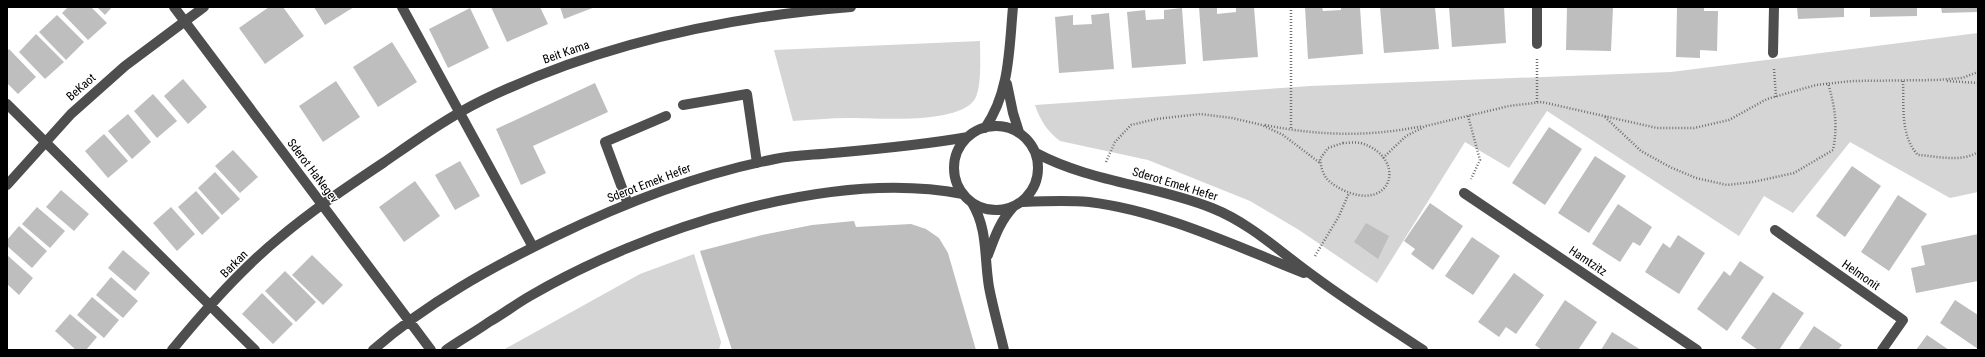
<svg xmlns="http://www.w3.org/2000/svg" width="1985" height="357" font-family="'Roboto Condensed',sans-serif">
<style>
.green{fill:#d5d5d5}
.building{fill:#bebebe}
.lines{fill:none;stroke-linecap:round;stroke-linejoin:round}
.path{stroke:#707070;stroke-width:2.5;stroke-dasharray:1 2;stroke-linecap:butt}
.minor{stroke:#4e4e4e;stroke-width:10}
.labels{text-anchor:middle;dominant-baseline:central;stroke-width:3;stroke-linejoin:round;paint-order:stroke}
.street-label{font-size:12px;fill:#000;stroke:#fff}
</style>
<rect width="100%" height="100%" fill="#fff"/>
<path class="green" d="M1978,33v159l-28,6 -100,-56 -57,71 -29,-17 -25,40 -192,-125 -38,57 -44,-26 -88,141 -78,-53 -49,-29 -102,-41 -88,-19c-13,-10 -20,-21 -25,-36l275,-19 361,-14z
M980,41c0,15 2,45 -5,58 -16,26 -99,19 -127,19 -18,0 -37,2 -55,3l-19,-71z
M694,254l27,88 -2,8h-216l137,-76z"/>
<path class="building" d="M68,7h23l16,16 -19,17 -26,-27z
M97,7h15l-7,8z
M269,7h14l21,29 -39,28 -26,-36z
M314,7h40l-29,18z
M491,7h49l8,17 -41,18z
M560,7h35l-31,12z
M1199,7h18v7l19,-2v-5h18l4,50 -55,4z
M1305,7h17l1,4 18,-1v-3h19l3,47 -55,5z
M1380,7h55l4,42 -55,4z
M1449,7h55l2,36 -54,4z
M1567,7h46l-2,44 -45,-1z
M1677,7h27v4h14l-1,40 -17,-1v8l-24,-1z
M1797,7h47v10l-46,2z
M1870,7h47v9l-47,1z
M1941,7h37v5l-36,1z
M470,8l19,40 -41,20 -19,-39z
M1182,8l4,56 -54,4 -5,-56 18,-2 1,10 18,-1v-9z
M1109,13l5,56 -55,4 -4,-56 18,-2v10l19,-1 -1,-9z
M57,15l27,27 -18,18 -27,-28z
M36,34l28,28 -19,17 -26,-27z
M392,42l25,40 -39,25 -25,-40z
M9,49l27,28 -18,17 -11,-11v-32z
M183,79l24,28 -19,17 -24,-28z
M336,81l24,36 -37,25 -24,-36z
M595,83l13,29 -75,34 13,27 -25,12 -25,-56z
M153,94l24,27 -20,17 -23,-27z
M128,114l23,28 -19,17 -24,-28z
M1549,127l33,22 -37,56 -33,-22z
M104,134l24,27 -20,17 -23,-27z
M233,150l25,27 -18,16 -25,-27z
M1595,156l31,20 -37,57 -31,-20z
M460,161l20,35 -25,14 -20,-35z
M1852,166l29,20 -36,51 -29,-21z
M215,172l25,27 -18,16 -24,-27z
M415,181l25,35 -36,26 -25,-35z
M61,190l28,24 -15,17 -28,-24z
M196,191l24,27 -18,17 -24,-28z
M1898,195l29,19 -38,57 -28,-19z
M1430,203l33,23 -30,44 -22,-16 4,-5 -11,-8z
M1618,204l34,23 -12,19 -7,-4 -13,20 -28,-18z
M37,207l28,24 -15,17 -28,-24z
M171,207l24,27 -18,17 -24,-28z
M854,221l2,6 55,-3 15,5 13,9 9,15 28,97h-244l-32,-99 62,-16 50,-10z
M1366,223l23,13 -11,23 -24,-17z
M19,226l28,25 -15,17 -25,-22v-6z
M1978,234v47l-62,12 -5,-25 14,-3 -4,-19z
M1678,235l27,18 -26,41 -34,-22 18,-29 7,5z
M1472,237l28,19 -27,39 -28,-19z
M123,250l27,23 -15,18 -27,-23z
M7,255l26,23 -14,17 -12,-11z
M312,255l31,30 -20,20 -31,-30z
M1740,261l24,16 -37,54 -30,-22 27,-38 6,5z
M285,271l31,31 -20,20 -31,-31z
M1514,273l30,22 -28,39 -10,-7 -7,10 -21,-15z
M111,277l27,24 -15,17 -27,-23z
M1773,292l31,21 -25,37h-21l-17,-12z
M262,293l31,31 -20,20 -31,-30z
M92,297l27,23 -15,18 -27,-23z
M1565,300l32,22 -19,28h-36l-7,-5z
M1955,300l23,15v34l-38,-26z
M70,314l27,23 -11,13h-10l-21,-19z
M1814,326l28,19 -4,5h-40z
M1612,332l29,18h-40z
M1927,335l22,15h-33z"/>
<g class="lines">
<path class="path" d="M1291,7v123
M1537,59v44
M1774,69l2,28
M1903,81c1,25 -3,55 15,74 20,1 42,8 60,-3
M1947,81l31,2
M1468,116l12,44 -9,19
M1605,117l36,34 29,16 26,11 31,7 26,-3 41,-9 39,-23c5,-25 2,-43 -5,-67
M1265,125c55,11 104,12 158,1
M1343,143c5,0 12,-1 18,0 48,15 31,72 -20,46 -15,-8 -19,-14 -21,-30l8,-11z
M1383,158l23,-22 20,-10 83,-20 33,-4 115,26h37l35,-8 38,-21 49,-14 36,-4 86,-1 24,-2 16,-6
M1106,162l9,-20 16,-17 25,-6 44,-5 32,4 30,7 21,10 37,28
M1315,256l24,-40 10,-23"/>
<path class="minor" d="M174,7l257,343
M402,7l131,240
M1537,44v-37
M1773,53l1,-46
M1007,84l6,29 6,19
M7,104l248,246
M683,105l64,-11 10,69
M954 168a42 42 0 1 1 84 0a42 42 0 1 1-84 0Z
M985,128c25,-36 24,-79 28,-121
M1036,153c54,29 119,32 176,55 40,16 69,45 103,69 35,26 72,49 108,73
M7,185l64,-71 54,-48 79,-59
M1464,193l233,157
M1022,202c23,-1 45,-2 67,0 74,9 146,44 215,71
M972,203c16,26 12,54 17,84 4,21 10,42 15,63
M628,204l-23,-62 61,-26
M1775,230l128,90 -21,30
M988,255c7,-19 12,-34 26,-49
M172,350c32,-39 67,-79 106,-111 33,-28 69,-52 105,-76 32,-22 65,-46 100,-63 114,-55 242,-83 368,-93
M373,350c54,-47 117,-82 181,-113 70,-34 144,-63 221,-78 19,-4 39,-4 58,-6 45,-4 90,-8 135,-16
M446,350c14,-10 29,-18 43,-28 14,-8 27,-18 41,-26 115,-67 300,-128 433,-102"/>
</g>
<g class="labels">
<g class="street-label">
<text transform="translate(566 52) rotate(-19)">Beit Kama</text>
<text transform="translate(81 87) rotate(-41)">BeKaot</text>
<text transform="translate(313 171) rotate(53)">Sderot HaNegev</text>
<text transform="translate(649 183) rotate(-21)">Sderot Emek Hefer</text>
<text transform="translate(1175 184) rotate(17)">Sderot Emek Hefer</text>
<text transform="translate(1588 261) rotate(34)">Hamtzitz</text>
<text transform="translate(234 264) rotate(-45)">Barkan</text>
<text transform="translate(1861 275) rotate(35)">Helmonit</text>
</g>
</g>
<rect width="1985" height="357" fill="none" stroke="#000000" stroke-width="16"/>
</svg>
